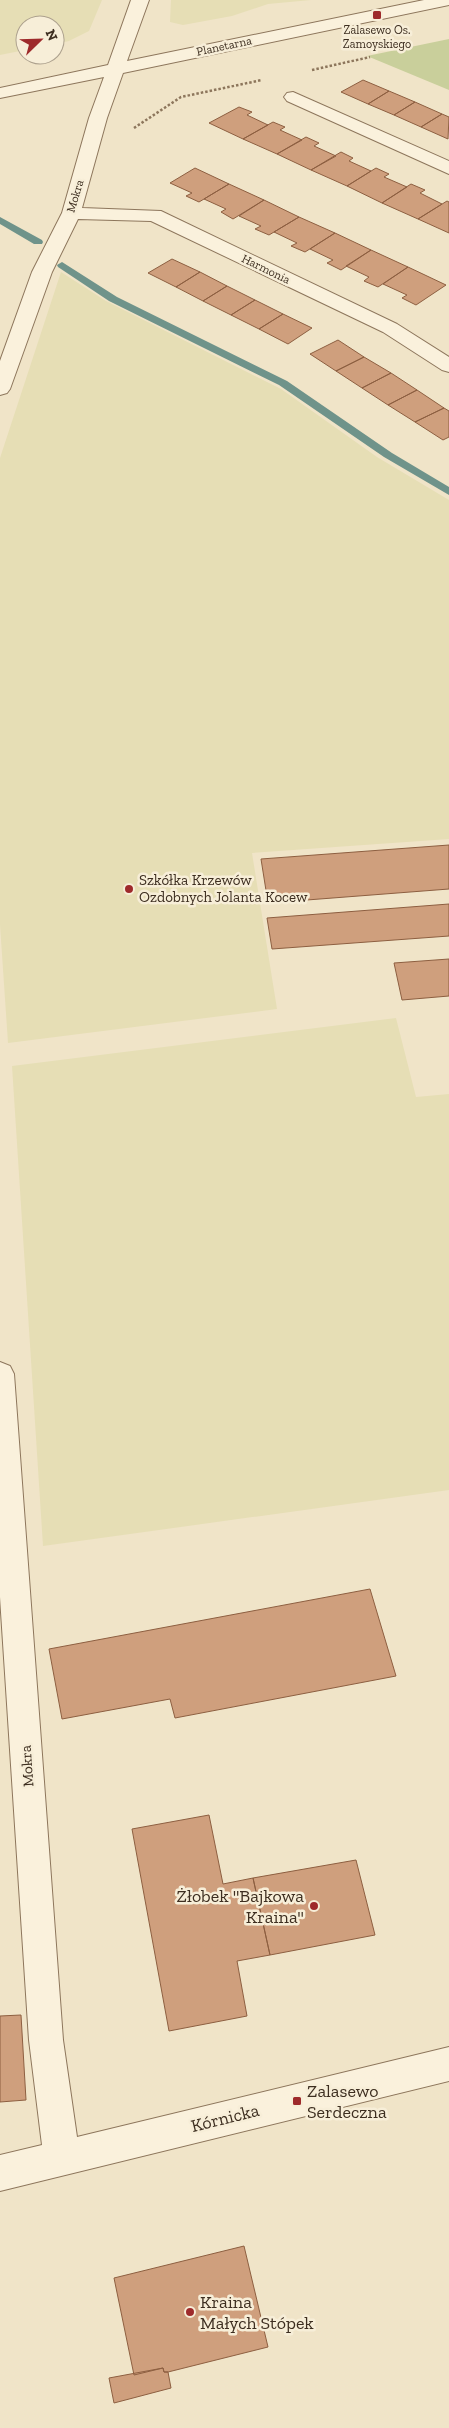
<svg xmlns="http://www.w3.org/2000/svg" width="449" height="2428" font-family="'Zilla Slab',serif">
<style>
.farmland{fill:#e6deb5}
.green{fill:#c9cf9b}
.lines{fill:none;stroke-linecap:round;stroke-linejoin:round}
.stream{fill:#6f938a;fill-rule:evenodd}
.building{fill:#cf9f7d;stroke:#8d5f41}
.minor-casing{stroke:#8d765c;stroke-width:2}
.path{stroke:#8d765c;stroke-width:2.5;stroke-dasharray:2.5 2;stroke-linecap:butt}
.minor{fill:#faf1dc;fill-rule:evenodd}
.poi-dot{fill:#9e2a2b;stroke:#f7eed8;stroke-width:2}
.labels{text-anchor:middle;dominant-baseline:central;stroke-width:5;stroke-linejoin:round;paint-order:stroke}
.far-poi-label{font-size:12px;fill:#3d2e20;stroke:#f7eed8}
.far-street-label{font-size:12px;fill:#3d2e20;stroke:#f7eed8}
.poi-label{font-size:15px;fill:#3d2e20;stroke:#f7eed8;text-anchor:start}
.street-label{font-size:15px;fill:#3d2e20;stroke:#f7eed8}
.near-poi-label{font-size:18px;fill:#3d2e20;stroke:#f7eed8;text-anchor:start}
.near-street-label{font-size:18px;fill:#3d2e20;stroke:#f7eed8}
</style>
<rect width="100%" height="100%" fill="#f0e4c8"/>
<path class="farmland" d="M0,0h102l-13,31 -20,10 -14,3v-19h-30v25l-25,5z
M171,0h140l-43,4 -36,12 -49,9 -13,-3z
M61,272l45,29 175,88 96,68 72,43v339l-197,14 25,156 -269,34 -8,-118v-467z
M396,1018l20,79 33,-3v396l-406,56 -31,-480z"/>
<path class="green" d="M449,39v51l-82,-34z"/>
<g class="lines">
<path class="stream" d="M0,217l42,23 1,2 -1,2h-8l-34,-20z
M62,262l55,35 170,84 105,72 57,34v8l-65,-38 -105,-72 -170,-84 -51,-34 -1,-2z"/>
</g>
<path class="building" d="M363,80l26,11 -21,13 -27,-12z
M389,91l26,11 -21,13 -26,-11z
M415,102l27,12 -21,13 -27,-12z
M239,107l13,5 -5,3 21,10 -25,14 -34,-16z
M442,114l7,3 -1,22 -27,-12z
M273,122l12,5 -5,3 22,10 -25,14 -34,-15z
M306,137l13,6 -5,3 22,10 -25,14 -34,-16z
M341,152l12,6 -4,3 22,10 -24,15 -36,-16z
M195,168l34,16 -30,18 -13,-6 6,-3 -22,-10z
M376,168l13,6 -5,3 23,10 -25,16 -35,-17z
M229,184l35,16 -31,19 -12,-7 5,-3 -22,-10z
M411,184l14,6 -5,3 22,11 -24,15 -36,-16z
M264,200l35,17 -30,18 -14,-6 6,-3 -22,-10z
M447,201l2,1v31l-31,-14z
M299,217l36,16 -30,19 -14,-6 6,-3 -23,-11z
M335,233l36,17 -30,20 -14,-7 6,-3 -23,-11z
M371,250l37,17 -30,20 -14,-6 5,-4 -23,-11z
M172,259l28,13 -24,15 -28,-14z
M408,267l38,18 -30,20 -14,-7 5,-3 -24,-11z
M200,272l27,14 -24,15 -27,-14z
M227,286l28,14 -24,15 -28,-14z
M255,300l28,14 -24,15 -28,-14z
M283,314l29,14 -24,16 -29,-15z
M338,340l26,17 -28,14 -26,-17z
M364,357l27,16 -29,15 -26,-17z
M391,373l26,17 -29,15 -26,-17z
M417,390l27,18 -29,14 -27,-17z
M444,408l5,3v26l-6,3 -28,-18z
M449,845v44l-181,14 -7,-44z
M449,904v32l-177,13 -5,-31z
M449,959v37l-47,4 -8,-37z
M370,1589l26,87 -221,42 -5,-19 -108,20 -13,-70z
M209,1815l14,69 30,-6 17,77 -33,6 10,55 -78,15 -37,-202z
M356,1860l19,75 -105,20 -17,-77z
M21,2015l5,85 -26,2v-86z
M244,2246l24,101 -100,25h-4l-1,-4 -29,7 -20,-97z
M163,2368l1,4h4l3,16 -57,15 -5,-25z"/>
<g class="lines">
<defs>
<path id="minor" d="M131,0h18l-22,61 297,-61h25v5l-326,68 -16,45 -25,90 79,3 236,113 52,33v15l-7,-2 -59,-38 -232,-111 -73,-2 -26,53 -42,117 -3,4 -7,2v-34l32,-89 30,-59 27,-95 15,-41 -104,21v-10l108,-23z
M293,92l156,69v13l-162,-73 -3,-4 3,-4z
M0,1362l10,4 4,8 49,666 14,97 372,-90v34l-449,110v-36l42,-10 -13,-105 -29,-443z"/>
</defs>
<use href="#minor" class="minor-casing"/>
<path class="path" d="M312,70l58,-13
M134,128l47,-31 81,-17"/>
<use href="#minor" class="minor"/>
</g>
<g class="poi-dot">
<rect x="372" y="10" width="10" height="10" rx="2.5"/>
<circle cx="129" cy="889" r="5"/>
<circle cx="314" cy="1906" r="5"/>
<rect x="292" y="2096" width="10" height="10" rx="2.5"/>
<circle cx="190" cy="2312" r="5"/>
</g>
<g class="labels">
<g class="far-poi-label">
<text x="377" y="30">Zalasewo Os.<tspan x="377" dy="14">Zamoyskiego</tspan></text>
</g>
<g class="far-street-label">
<text transform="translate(224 46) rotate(-12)">Planetarna</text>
<text transform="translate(75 196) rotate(-73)">Mokra</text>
<text transform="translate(266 269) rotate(26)">Harmonia</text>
</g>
<g class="poi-label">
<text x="139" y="880">Szkółka Krzewów<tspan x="139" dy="17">Ozdobnych Jolanta Kocew</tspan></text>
</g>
<g class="street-label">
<text transform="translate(27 1766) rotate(-94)">Mokra</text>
</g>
<g class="near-poi-label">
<text x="304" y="1896" text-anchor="end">Żłobek "Bajkowa<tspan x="304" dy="21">Kraina"</tspan></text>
<text x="307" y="2091">Zalasewo<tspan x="307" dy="21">Serdeczna</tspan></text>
<text x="200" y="2302">Kraina<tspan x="200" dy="21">Małych Stópek</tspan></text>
</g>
<g class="near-street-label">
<text transform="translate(225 2118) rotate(-14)">Kórnicka</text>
</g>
</g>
<g transform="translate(40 40) rotate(67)"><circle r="24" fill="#f7eed8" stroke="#ada18e"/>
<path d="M0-4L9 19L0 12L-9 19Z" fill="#9e2a2b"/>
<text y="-8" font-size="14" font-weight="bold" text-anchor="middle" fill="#3d2e20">N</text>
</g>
</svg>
